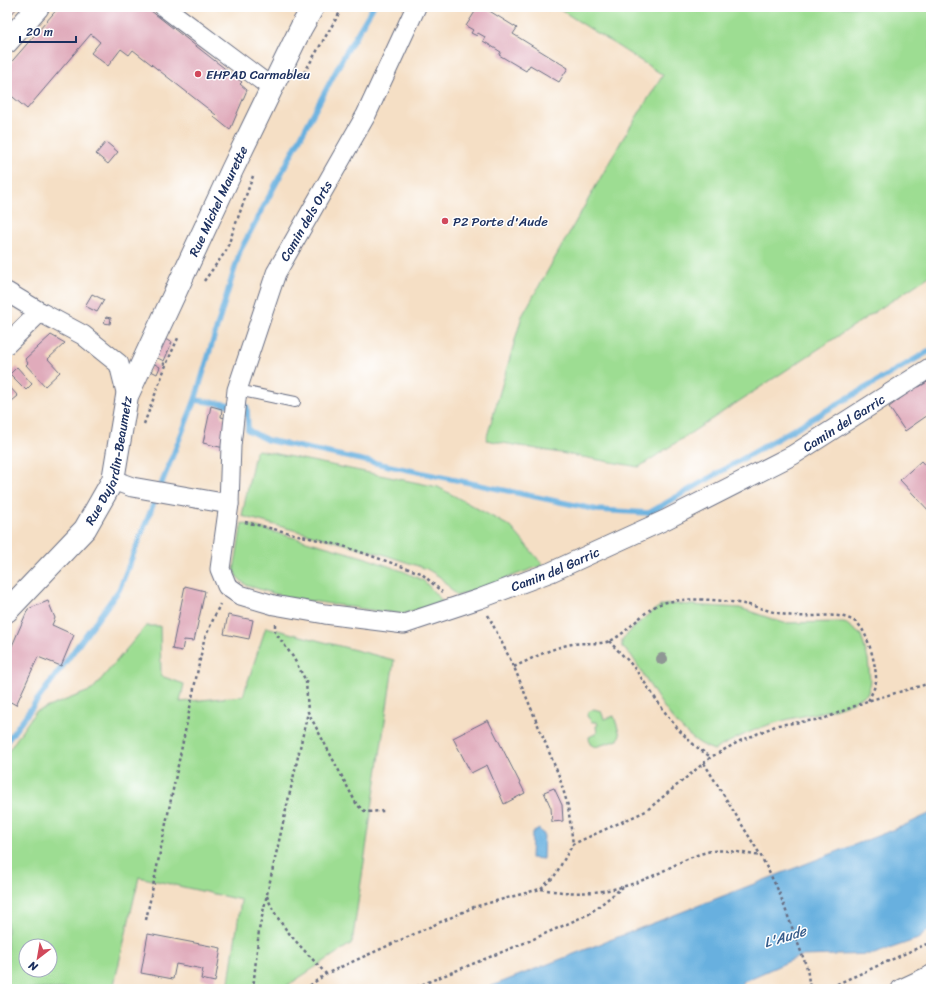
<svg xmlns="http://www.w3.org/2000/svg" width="938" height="996" font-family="Sriracha,sans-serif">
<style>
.green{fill:#9ddd92;stroke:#5c8678;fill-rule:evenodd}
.water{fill:#68b0df;stroke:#42709e}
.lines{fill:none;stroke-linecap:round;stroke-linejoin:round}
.stream{stroke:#68b0df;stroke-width:5.5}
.building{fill:#e0abbb}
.service-casing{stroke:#676d82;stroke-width:12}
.minor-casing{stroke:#676d82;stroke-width:21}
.secondary-casing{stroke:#676d82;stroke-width:24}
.path{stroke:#676d82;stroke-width:2.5;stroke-dasharray:3 3;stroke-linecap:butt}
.service{stroke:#fff;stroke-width:10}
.minor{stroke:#fff;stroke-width:19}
.secondary{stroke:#fff;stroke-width:22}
.tree{fill:#8f9694}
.poi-dot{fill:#d1495b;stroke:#fff;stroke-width:1.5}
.labels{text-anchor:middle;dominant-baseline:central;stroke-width:3;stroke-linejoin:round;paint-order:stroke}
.poi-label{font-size:13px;fill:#1b2f5e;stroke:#fff;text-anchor:start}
.street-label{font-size:13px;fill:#1b2f5e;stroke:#fff}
.water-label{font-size:14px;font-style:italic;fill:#365c8b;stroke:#fff}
</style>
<rect width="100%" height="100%" fill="#fff"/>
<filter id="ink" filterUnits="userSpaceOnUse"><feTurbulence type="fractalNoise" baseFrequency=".025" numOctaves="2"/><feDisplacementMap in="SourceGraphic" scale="8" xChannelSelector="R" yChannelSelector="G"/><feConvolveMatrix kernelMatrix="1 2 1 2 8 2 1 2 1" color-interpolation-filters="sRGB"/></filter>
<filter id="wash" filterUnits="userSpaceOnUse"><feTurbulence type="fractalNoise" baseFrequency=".012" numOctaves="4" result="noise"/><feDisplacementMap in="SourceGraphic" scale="16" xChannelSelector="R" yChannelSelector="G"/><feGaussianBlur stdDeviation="0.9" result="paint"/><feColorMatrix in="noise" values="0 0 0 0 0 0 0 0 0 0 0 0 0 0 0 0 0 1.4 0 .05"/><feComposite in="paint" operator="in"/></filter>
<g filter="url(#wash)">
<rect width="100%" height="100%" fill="#f5dfc5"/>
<path class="green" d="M556,7h375v268l-292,192 -153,-27 36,-124 100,-176 41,-65z
M258,450l180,37 73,40 32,38 -86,31 -17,-19 -13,-8 -45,-15 -140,-38 13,-63z
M242,523l121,34 42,15 19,9 19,21 -40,12 -33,-4 -85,-13 -39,-12 -9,-8 -3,-7z
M674,604l66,4 44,15 60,-1 17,13 7,24 2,21 -2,13c-26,19 -59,20 -90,29 -22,6 -44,17 -64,28 -40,-14 -61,-62 -83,-95l-9,-8v-7c8,-9 28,-29 39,-34 4,-2 9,-2 13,-2z
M146,626h14l1,50 23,8 -4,18 63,-6 23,-69 128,33 -42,283 -70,46h-54l13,-89 -102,-23 -26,112h-106v-236l28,-41 57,-22zM26,946h24v24h-24z
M594,709l7,2 3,8 10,-3 6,19 -2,5 -23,7 -5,-3 -1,-7 8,-4 -1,-7 2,-1 -1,-3h-5l-5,-6 1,-4z"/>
<path class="water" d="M931,813v115l-13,11 -44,15 -73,2 -59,26 2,7h-260l419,-163z
M539,829l3,4 2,1 -1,25 -12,-1 1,-25z"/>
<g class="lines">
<path class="stream" d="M195,400l52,7 1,23 19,10 331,70 51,3 282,-163
M7,741l112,-151 76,-190 45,-149 105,-197 28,-47"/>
</g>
<g id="blocks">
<path class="building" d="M7,7h11l-10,11 -1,-1z
M59,7h87l96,75 -2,2 7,6 -17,40 -16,-13 2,-2 -83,-65 -4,5 -8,-6 -13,17 -17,-13 9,-11 -9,-8 -64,75 -20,-17v-25z
M478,7h5l34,21 -4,6 55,34 -9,14 -29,-17 -4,6 -27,-16 2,-3 -18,-11 2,-4 -7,-4 -1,3 -6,-3 2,-3 -7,-4z
M106,142l12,10 -10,12 -12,-10z
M92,294l12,6 -7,12 -12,-6z
M106,317l5,1 -1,6 -6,-1z
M51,335l14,8 -17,16 12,13 -15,14 -19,-21 2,-2 -3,-4z
M159,337l13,5 -8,19 -13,-6z
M153,363l7,4 -3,7 -8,-4z
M17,367l15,17 -6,6 -16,-16z
M929,381l2,4v28l-26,18 -16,-24 28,-21 2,1z
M7,384l11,12 -6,5 -5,-6z
M211,406l11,3 -1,8 9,2 -6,29 -21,-5z
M921,461l10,11v41l-31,-33z
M185,586l20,5 -11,50 -10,-1 -2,11 -10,-2z
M48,601l7,17 -3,7 22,10 -13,31 -23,-9 -22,48 -9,-5v-56l5,2 16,-37z
M228,615l25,5 -4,19 -25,-5z
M488,720l37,73 -21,11 -17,-39 -16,8 -18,-35z
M554,788l8,17 1,16 -11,1 -1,-14 -7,-16z
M148,934l73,14 -6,34 -14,-3 2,-10 -27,-5 -3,15 -32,-6z"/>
</g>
</g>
<g filter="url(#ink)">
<use href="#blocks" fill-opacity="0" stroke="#676d82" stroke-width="1"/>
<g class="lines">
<defs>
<path id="service" d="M237,390l58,12"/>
<g id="minor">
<path d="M164,7l108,81"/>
<path id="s1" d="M416,7l-50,108 -90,158 -39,117 -6,56 -2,58 -9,65 7,17 13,9 34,10 51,9 79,10 75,-25 72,-27 114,-52 128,-65 138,-88"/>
<path d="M7,292l33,20 43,23 36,29 8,32"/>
<path d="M7,344l33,-32"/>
<path d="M113,480l19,7 97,17"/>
<path d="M901,989l30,-14"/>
</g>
<g id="secondary">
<path d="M7,42l31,-35"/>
<path id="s2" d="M7,611l78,-82 28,-49 14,-84 105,-226 69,-142 12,-21"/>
</g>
</defs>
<use href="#service" class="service-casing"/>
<use href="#minor" class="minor-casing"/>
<use href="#secondary" class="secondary-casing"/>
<path class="path" d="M304,73l39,-66
M204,281l22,-30 27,-75
M163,363l3,2 12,-27
M144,424l22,-59
M245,522l98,24 66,23 12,4 21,19
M488,615l26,52 45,109 9,30 5,38
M275,624v8l18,25 13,24 2,31 49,93 9,7 18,-1
M609,641c7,8 15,15 22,23 27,34 41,69 80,93
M514,667c19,-9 39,-20 59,-23 11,-2 27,1 37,-3 20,-9 35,-35 57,-39 25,-5 57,-2 82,3 16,4 30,10 47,11 19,2 46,-6 62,8 10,9 19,44 18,57 -1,7 -5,14 -8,20
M704,763l57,93 18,36 28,76 3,21
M541,889c43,8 78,3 118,-16 16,-8 35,-19 53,-22 16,-2 34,3 49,5
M267,896c11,31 38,54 59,78
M146,920l58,-280 16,-36
M253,989l6,-59 49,-218
M305,989l21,-15 17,-8 131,-59 66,-18 14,-12 19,-33 73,-33 65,-54 29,-16 38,-16 45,-6 44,-18 64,-18
M411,989l118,-48 60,-27 34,-27
M826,989l105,-47"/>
<use href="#service" class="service"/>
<use href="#minor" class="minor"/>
<use href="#secondary" class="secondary"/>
</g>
<circle class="tree" cx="662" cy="659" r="6"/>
</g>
<g class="poi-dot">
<circle cx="198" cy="74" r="4"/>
<circle cx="445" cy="221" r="4"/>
</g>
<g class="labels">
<g class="poi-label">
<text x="206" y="74">EHPAD Carmableu</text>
<text x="453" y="221">P2 Porte d'Aude</text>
</g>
<g class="street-label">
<text stroke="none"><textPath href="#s2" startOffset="470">Rue Michel Maurette</textPath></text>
<text transform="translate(306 221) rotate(-60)">Camin dels Orts</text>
<text stroke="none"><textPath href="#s1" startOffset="1290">Camin del Garric</textPath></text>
<text stroke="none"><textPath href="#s2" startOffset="187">Rue Dujardin-Beaumetz</textPath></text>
<text stroke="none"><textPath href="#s1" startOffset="966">Camin del Garric</textPath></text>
</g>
<g class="water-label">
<text transform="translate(785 937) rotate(-17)">L'Aude</text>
</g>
</g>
<rect width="938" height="996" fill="none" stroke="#fff" stroke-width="24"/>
<g transform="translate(38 958) rotate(211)"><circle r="19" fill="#ffffff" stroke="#a4acbf"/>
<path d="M0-3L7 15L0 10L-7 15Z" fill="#d1495b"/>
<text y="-6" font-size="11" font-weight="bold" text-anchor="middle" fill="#1b2f5e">N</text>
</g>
<path d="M20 36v6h56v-6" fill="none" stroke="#1b2f5e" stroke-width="2"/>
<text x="26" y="36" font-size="12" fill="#1b2f5e" stroke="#ffffff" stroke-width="3" paint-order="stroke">20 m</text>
</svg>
